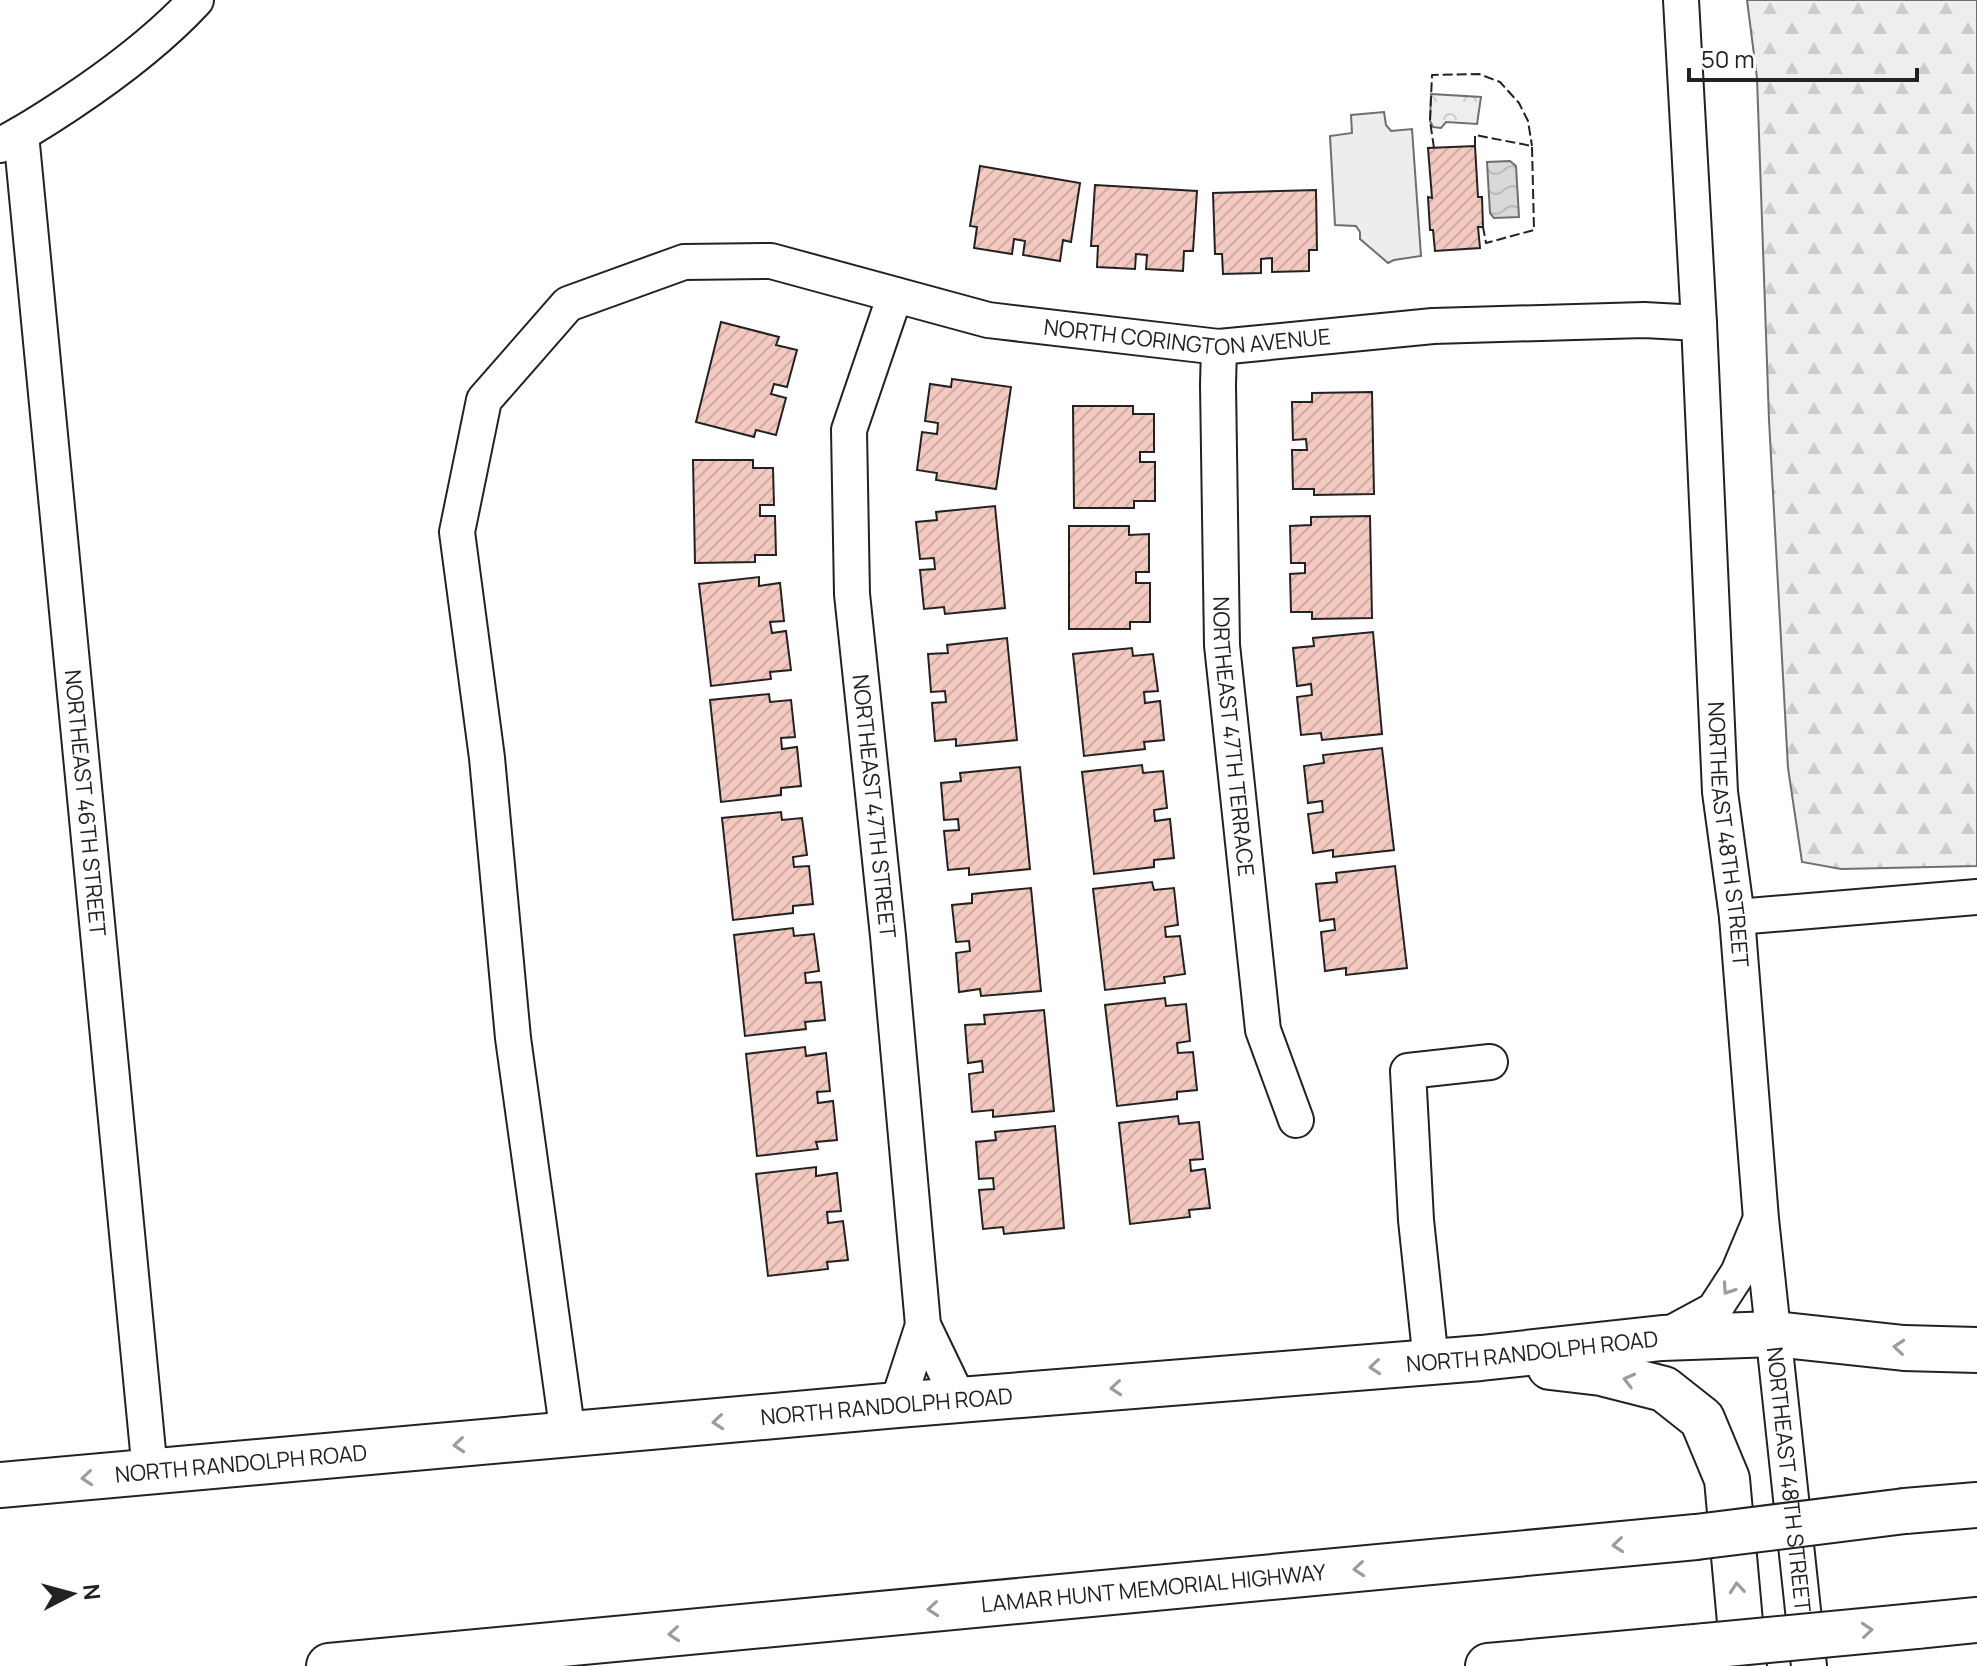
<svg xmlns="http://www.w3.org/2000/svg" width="1977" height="1666" font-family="Manrope,sans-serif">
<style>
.forest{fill:url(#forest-firs);stroke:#6f6f6f;stroke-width:2}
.park{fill:url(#park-crowns);stroke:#6f6f6f;stroke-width:2}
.parking{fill:#ededed;stroke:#6f6f6f;stroke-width:2}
.water{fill:url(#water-waves);stroke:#6f6f6f;stroke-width:2}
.building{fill:url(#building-hatch);stroke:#222;stroke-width:2}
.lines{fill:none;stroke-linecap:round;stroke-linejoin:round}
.minor-casing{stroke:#222;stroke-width:38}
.major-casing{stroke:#222;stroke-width:48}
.highway-casing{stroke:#222;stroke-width:48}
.minor{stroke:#fff;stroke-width:34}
.major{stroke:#fff;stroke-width:44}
.highway{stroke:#fff;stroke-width:44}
.highway-bridge-casing{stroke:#222;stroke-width:48;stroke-linecap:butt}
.highway-bridge{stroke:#fff;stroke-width:44}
.fence{stroke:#222;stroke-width:2;stroke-dasharray:10 4;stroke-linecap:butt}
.oneway{stroke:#9c9c9c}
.labels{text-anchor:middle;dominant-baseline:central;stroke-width:6;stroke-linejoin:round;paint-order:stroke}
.street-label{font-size:22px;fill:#222;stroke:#fff}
</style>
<defs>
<pattern id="forest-firs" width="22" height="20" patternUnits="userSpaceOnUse" patternTransform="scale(2)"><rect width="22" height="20" fill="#eee"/><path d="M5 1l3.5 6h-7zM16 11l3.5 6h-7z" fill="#ccc"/></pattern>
<pattern id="park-crowns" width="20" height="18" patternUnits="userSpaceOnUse" patternTransform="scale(2)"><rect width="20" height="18" fill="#eee"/><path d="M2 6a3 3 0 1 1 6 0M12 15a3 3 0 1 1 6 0" fill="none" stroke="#ccc"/></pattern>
<pattern id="water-waves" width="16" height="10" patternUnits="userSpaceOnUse" patternTransform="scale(2)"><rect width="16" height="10" fill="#d9d9d9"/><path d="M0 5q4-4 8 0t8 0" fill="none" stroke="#bababa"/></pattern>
<pattern id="building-hatch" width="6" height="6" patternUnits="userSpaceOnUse" patternTransform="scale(2)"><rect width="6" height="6" fill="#f3c9c0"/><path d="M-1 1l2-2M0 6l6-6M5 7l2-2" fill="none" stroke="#d0aca5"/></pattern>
</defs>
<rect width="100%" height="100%" fill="#fff"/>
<path class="forest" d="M1747,0h230v866l-136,3 -39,-7 -14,-94 -19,-348 -12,-342z"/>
<path class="park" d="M1431,94l50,3 -4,27 -31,-2 -5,6 -8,-1 -3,-6z"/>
<path class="parking" d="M1384,112l2,13 5,6 21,-2 9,127 -27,4 -6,3 -28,-24v-7l-4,-6 -21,-1 -5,-89 22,-3 -1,-18z"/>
<path class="water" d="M1510,161l6,5 3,51 -25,1 -4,-5 -3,-51z"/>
<path class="building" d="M1475,146l3,51h4l1,30h-5l2,21 -45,3 -2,-21h-3l-2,-33 4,1 -4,-50z
M980,166l100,17 -9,59 -8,-2 -3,21 -37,-6 2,-14 -11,-2 -2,15 -38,-6 3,-21 -7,-1z
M1095,185l102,6 -4,60h-9l-1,20 -37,-2 1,-14 -11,-1 -1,15 -38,-2 1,-21h-7z
M1316,190l1,60h-8v21l-37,1v-14l-11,1v14l-38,1 -1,-20h-7l-2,-61z
M721,322l58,15 -3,8 21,5 -10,37 -13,-3 -3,10 15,4 -10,37 -20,-5 -2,7 -58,-15z
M952,379l59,8 -15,102 -60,-9 1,-7 -20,-3 5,-38 15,2 1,-11 -13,-2 5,-37 21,3z
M1372,392l2,102 -60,1v-6h-21l-1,-39h15l-1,-11 -13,1 -1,-38h20v-9z
M1073,406h60v8h21v38h-14v10h15v39h-21v7h-60z
M693,460h60v8h20l1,37h-14v11h15l1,39h-21v7l-60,1z
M995,506l10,102 -60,6 -1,-7 -20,2 -4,-39 15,-1 -1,-11 -14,1 -4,-37 21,-2 -1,-8z
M1370,516l2,102 -60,1v-7h-21l-1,-38 15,-1v-10h-14l-1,-37 21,-1v-8z
M1069,526h60v9l20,-1v38h-13v11h14v39h-20v7h-61z
M759,577v9l21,-3 4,38 -14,1 2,11 14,-2 5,39 -21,2 1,7 -60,7 -12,-102z
M1373,632l9,102 -60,6 -1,-7 -20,2 -4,-38 15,-2 -1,-11 -14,2 -4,-38 21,-2 -1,-8z
M1007,638l10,102 -61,6v-7l-21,2 -3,-38 14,-1 -1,-11 -14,1 -3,-38 20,-1 -1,-8z
M1132,648l1,8 20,-2 5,37 -14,1 1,11 15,-2 4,39 -20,2 1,7 -61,7 -11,-102z
M769,694l1,8 21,-2 4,37 -14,1 1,11 15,-2 4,39 -20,2v7l-60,7 -11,-102z
M1382,748l12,102 -61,7v-7l-20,3 -5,-39 15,-2 -1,-11 -14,2 -4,-37 20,-3 -1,-8z
M1142,765l1,8 20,-2 4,37 -13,2 1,11 15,-2 4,39 -20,2v7l-60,7 -12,-102z
M1020,767l10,102 -61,6v-7l-21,2 -4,-39 15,-1 -1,-11 -14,1 -3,-37 20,-2 -1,-8z
M781,812l1,8 20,-2 5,37 -14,2 1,10 15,-1 4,38 -20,2v7l-60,7 -11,-102z
M1395,866l12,102 -61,7v-7l-21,3 -4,-39 14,-2 -1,-11 -14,2 -4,-37 21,-2 -1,-9z
M1152,882l2,8 20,-2 4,37 -13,2 1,10 14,-1 5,38 -21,3 1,6 -60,7 -12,-101z
M1031,888l10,103 -60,5 -1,-7 -21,3 -3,-39 14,-2 -1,-10 -13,1 -4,-37 20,-2v-9z
M793,928l1,8 20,-2 5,37 -14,2 1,10 15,-1 4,38 -20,2 1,7 -61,7 -11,-101z
M1165,998l1,8 20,-2 4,37 -13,2 1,10 15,-1 4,38 -20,2v7l-60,7 -12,-101z
M1044,1010l10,101 -61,6v-7l-21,2 -3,-38 14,-2 -1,-11 -14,2 -3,-38 20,-1 -1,-9z
M805,1047l1,9 20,-3 4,38 -13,1 1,11 15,-2 4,39 -21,2 2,7 -61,7 -11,-102z
M1178,1116l1,8 20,-2 4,37 -13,1 1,11 14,-2 5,39 -21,2 1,7 -60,7 -11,-101z
M1055,1126l9,102 -60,6 -1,-7 -20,2 -4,-39 15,-1 -1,-11 -14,1 -3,-37 20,-2 -1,-8z
M816,1167v9l21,-3 4,38 -14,1 1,11 15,-2 5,39 -21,2 1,7 -60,7 -12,-102z"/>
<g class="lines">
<defs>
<g id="minor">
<path id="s1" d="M1681,0l18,323 21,469 17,125 24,302 48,447"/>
<path id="s2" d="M21,134l129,1338"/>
<path d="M0,145c25,-12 47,-27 70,-42 45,-30 89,-63 126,-103"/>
<path id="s3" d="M895,295l-46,135 3,164 36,342 35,389 36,75"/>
<path id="s4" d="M1219,347l-1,38 4,260 41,385 33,90"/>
<path d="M1737,917l240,-20"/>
<path d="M1664,1337l50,-27 24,-37 21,-50"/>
<path d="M1431,1362l-15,-142 -8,-149 82,-9"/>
<path d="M897,1405l26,-80"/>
<path id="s5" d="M568,1435l-55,-397 -26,-280 -30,-226 27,-132 84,-96 116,-42 87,-1 217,59 231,27 214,-21 211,-6 55,3"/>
</g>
<g id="major">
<path d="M1550,1367l51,6 63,16 38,30 25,60 17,187"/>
<path id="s6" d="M0,1485l897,-80 584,-47 181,-20 112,-4"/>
</g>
<g id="highway">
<path d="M1774,1334l130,14 73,2"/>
<path d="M1905,1511l72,-6"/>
<path d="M1916,1626l61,-6"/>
<path id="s7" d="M329,1666l1367,-129"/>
<path d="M1488,1666l218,-20"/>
</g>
</defs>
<use href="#minor" class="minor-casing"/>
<use href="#major" class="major-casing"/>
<use href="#highway" class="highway-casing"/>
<use href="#minor" class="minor"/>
<use href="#major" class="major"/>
<use href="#highway" class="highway"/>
<defs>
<path id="highway-bridge" d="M1696,1537l209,-26
M1706,1646l210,-20"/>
</defs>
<use href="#highway-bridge" class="highway-bridge-casing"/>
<use href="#highway-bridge" class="highway-bridge"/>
<path class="fence" d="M1475,146v-11l57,11 2,84 -48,13 -3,-16
M1434,148l-4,-27 2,-46 47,-1 21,8 19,21 9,18 4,25"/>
</g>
<defs><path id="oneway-chevron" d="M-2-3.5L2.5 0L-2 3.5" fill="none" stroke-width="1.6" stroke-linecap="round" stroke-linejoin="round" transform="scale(2)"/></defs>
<g class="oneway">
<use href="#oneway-chevron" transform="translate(1728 1289) rotate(124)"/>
<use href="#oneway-chevron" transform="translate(1899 1347) rotate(-175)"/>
<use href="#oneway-chevron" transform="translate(1375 1367) rotate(175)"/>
<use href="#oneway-chevron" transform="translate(1629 1380) rotate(-166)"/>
<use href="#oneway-chevron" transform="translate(1116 1388) rotate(175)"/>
<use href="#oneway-chevron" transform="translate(718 1422) rotate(175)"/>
<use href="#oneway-chevron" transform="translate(459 1445) rotate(175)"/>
<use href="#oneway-chevron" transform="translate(87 1478) rotate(175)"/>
<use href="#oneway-chevron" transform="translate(1618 1545) rotate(175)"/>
<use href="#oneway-chevron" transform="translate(1359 1569) rotate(175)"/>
<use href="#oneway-chevron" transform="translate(1737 1588) rotate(-95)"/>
<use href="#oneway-chevron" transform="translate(933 1609) rotate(175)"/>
<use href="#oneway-chevron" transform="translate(1867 1630) rotate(-5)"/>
<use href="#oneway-chevron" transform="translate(674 1634) rotate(175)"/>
</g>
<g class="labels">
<g class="street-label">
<text stroke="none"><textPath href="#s5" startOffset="1808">NORTH CORINGTON AVENUE</textPath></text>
<text stroke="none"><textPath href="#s4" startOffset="390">NORTHEAST 47TH TERRACE</textPath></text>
<text stroke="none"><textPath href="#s2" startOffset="672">NORTHEAST 46TH STREET</textPath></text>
<text stroke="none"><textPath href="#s3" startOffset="520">NORTHEAST 47TH STREET</textPath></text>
<text stroke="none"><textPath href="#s1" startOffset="836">NORTHEAST 48TH STREET</textPath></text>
<text stroke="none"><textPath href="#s6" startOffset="1538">NORTH RANDOLPH ROAD</textPath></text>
<text stroke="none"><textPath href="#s6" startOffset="890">NORTH RANDOLPH ROAD</textPath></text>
<text stroke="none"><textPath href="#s6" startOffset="242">NORTH RANDOLPH ROAD</textPath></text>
<text stroke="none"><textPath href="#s1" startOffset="1484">NORTHEAST 48TH STREET</textPath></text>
<text stroke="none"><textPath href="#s7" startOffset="828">LAMAR HUNT MEMORIAL HIGHWAY</textPath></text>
</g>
</g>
<g transform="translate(72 1594) rotate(84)" stroke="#ffffff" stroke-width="6" paint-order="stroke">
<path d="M0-6L14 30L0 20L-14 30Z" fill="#222222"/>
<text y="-12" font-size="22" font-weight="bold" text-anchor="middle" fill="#222222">N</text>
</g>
<path d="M1689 68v12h228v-12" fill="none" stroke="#222222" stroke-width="4"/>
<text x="1701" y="68" font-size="24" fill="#222222" stroke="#ffffff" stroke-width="6" paint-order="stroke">50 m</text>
</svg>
